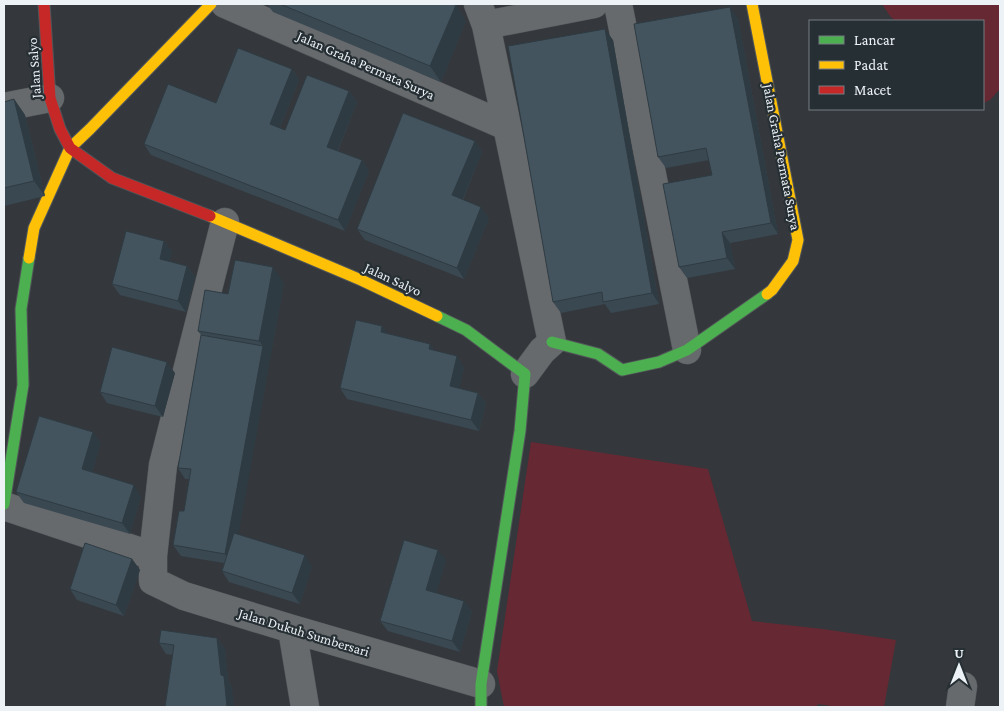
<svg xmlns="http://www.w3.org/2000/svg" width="1004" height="711" font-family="'Crimson Pro',serif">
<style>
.green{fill:#662832}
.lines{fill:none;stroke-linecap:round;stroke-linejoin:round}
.street-casing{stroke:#525659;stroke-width:29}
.fast-casing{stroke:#525659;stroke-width:13}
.slow-casing{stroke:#525659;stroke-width:13}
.jam-casing{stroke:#525659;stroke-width:13}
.street{stroke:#676a6d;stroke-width:28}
.fast{stroke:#4caf50;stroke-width:11}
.slow{stroke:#ffc107;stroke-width:11}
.jam{stroke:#c62828;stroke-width:11}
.wall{fill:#3a4852}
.shaded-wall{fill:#2f3b42}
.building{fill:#43545f;stroke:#2f3b42}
.labels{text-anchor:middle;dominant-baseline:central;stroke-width:4.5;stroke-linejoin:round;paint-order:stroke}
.street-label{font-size:14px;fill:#ecf2f6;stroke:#262f34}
</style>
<rect width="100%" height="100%" fill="#34383c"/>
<path class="green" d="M882,4h118v85l-10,11 -7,3v-82h-88l-5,-5z
M531,442l177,27 44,152 71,8 73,11 -12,67h-46l-20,-3 -2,3h-312l-7,-36z"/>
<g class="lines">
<defs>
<path id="street" d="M225,4l281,122
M478,4l8,21 66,317 -10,9 -17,23
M618,4l69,346
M486,25l108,-21
M4,107l46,-9
M4,506l149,50v25l31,15 108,33 189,55
M153,556l10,-91 62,-243
M292,629l13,78
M960,707l3,-21"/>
<path id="fast" d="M437,316l29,14 59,44 -5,57 -39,253v23
M552,342l46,12 24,16 37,-8 28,-12 80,-56
M4,504l19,-119 -2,-76 8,-51"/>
<path id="slow" d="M752,4l46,236 -5,21 -21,29 -5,4
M210,216l151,64 76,36
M29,258l5,-30 36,-80 20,-19 121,-125"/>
<path id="jam" d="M44,4l6,94 10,31 10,19 42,30 98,38"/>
</defs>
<use href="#street" class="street-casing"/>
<use href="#fast" class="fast-casing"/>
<use href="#slow" class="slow-casing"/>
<use href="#jam" class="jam-casing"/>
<use href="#street" class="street"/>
<use href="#fast" class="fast"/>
<use href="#slow" class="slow"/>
<use href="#jam" class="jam"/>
</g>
<path class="wall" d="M267,4h185l4,1 10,16 -25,61 -168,-70z
M738,18l40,216 -48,9 5,26 -48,9 -8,-11 33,-92 -3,-15 -43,8 -8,-11z
M613,40l46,264 -48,9 -6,-9 -44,9 -8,-11z
M292,69l7,11 -19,48 5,2 64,-39 8,11 -19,49 24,9 7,11 -24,60 -194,-76 -7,-11 72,-41z
M14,99l11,16 20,81 -41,10v-104z
M475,141l7,11 -19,48 26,18 -25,61 -99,-39 -8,-11z
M164,241l8,11 -3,9 18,5 8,11 -9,35 -66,-17 -8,-11z
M284,283l-46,251 74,32 -12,38 -71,-22 -7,-11 2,-8 -43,-7 -8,-11 11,-34 5,-32h-4l-7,-11 23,-133 -3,-4z
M382,326l5,8 43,10 4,6 30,17 -5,21 19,5 8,10 -7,28 -132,-32 -7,-11z
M175,373l-12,44 -56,-14 -7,-11z
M101,443l-9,29 49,24 -11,38 -106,-31 -8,-11z
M132,559l8,11 -16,46 -47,-16 -7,-11z
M446,560l-10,33 28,8 8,11 -12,40 -72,-21 -8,-10z
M217,638l8,11 3,32 4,6 -59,-32 -7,-1 -7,-11z"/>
<path class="shaded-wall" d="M456,5l10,16 -25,61 -11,-16z
M730,7l8,11 40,216 -7,-11z
M605,29l8,11 46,264 -7,-11z
M292,69l7,11 -22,55 -7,-11z
M349,91l8,11 -22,55 -8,-10z
M14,99l11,16 20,81 -11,-15z
M475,141l7,11 -22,54 -8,-11z
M362,160l7,11 -24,60 -7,-11z
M481,207l8,11 -25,61 -7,-11z
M722,232l8,11 5,26 -8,-11z
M164,241l8,11 -5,18 -7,-11z
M187,266l8,11 -9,35 -8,-11z
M273,267l11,16 -51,282 -8,-11 38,-208 -4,-5z
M382,326l8,11 -9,-5z
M430,344l8,11 -9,-6z
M457,356l7,11 -7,30 -7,-11z
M167,362l8,11 -12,44 -8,-11z
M478,393l8,10 -7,28 -8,-11z
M93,432l8,11 -11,37 -8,-11z
M134,485l7,11 -11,38 -8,-11z
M438,550l8,10 -12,41 -8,-11z
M305,555l7,11 -12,38 -8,-11z
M132,559l8,11 -16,46 -8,-11z
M464,601l8,11 -12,40 -8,-11z
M217,638l8,11 3,32 4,6 2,20h-7l-6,-32z"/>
<path class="building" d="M280,4h172l4,1 -26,61z
M730,7l41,216 -49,9 5,26 -48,9 -16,-83 49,-9 -6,-27 -48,9 -24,-133z
M605,29l47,264 -49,9 -1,-10 -49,10 -45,-256z
M238,48l54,21 -22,55 15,6 22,-55 42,16 -22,56 35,13 -24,60 -194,-76 24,-60 48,19z
M14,99l20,82 -30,7v-86z
M403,113l72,28 -23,54 29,12 -24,61 -100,-39z
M126,231l38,10 -4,18 27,7 -9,35 -66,-17z
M235,260l38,7 -14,74 -61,-10 7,-41 23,4z
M356,320l26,6 -1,6 49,12 -1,5 28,7 -7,30 28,7 -7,27 -131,-32z
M201,335l62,11 -38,208 -52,-9 6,-34h5l7,-42 -13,-1z
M112,347l55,15 -12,44 -55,-14z
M39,416l54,16 -11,37 52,16 -12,38 -106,-31z
M234,533l71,22 -13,38 -70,-22z
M404,540l34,10 -12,40 38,11 -12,40 -72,-20z
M85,543l47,16 -16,46 -46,-16z
M161,630l56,8 4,37 3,1 3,31h-62l9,-62 -15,-2z"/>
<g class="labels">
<g class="street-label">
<text transform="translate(366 65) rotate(24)">Jalan Graha Permata Surya</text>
<text transform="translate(34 68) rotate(-94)">Jalan Salyo</text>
<text transform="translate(782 157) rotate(79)">Jalan Graha Permata Surya</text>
<text transform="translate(393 279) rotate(25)">Jalan Salyo</text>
<text transform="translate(304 632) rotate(17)">Jalan Dukuh Sumbersari</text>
</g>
</g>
<rect width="1004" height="711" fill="none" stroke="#ecf2f6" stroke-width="10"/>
<rect x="809" y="20" width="175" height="90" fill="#262f34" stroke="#757d82"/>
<rect x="819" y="36" width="25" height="8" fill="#4caf50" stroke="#757d82"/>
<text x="854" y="45" font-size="15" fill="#ecf2f6">Lancar</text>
<rect x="819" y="61" width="25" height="8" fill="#ffc107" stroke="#757d82"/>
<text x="854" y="70" font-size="15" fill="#ecf2f6">Padat</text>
<rect x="819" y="86" width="25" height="8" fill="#c62828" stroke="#757d82"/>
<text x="854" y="95" font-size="15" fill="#ecf2f6">Macet</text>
<g transform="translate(959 666)" stroke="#262f34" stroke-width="4" paint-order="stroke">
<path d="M0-4L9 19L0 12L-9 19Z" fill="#ecf2f6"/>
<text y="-8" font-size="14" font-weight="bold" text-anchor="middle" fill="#ecf2f6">U</text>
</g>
</svg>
